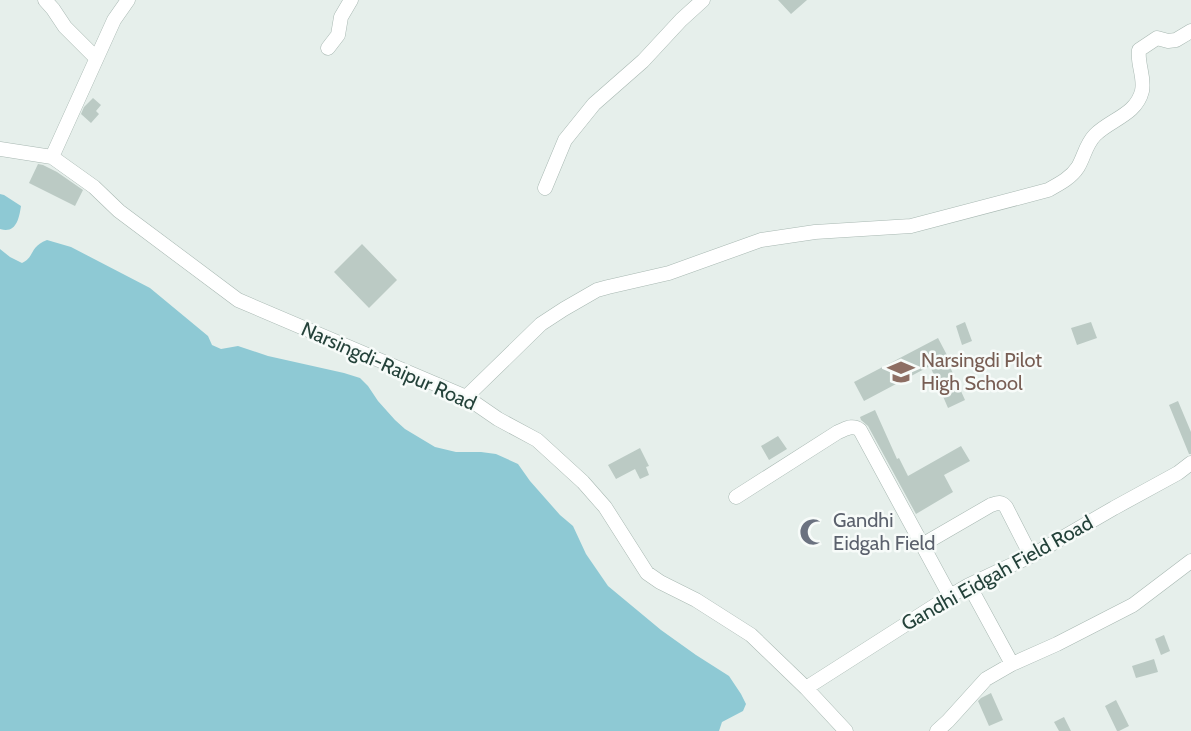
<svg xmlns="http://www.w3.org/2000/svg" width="1191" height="731" font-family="Cabin,sans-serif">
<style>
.water{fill:#8ec9d4}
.building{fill:#bbcac4}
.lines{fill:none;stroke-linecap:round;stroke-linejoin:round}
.minor-casing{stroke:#a8b8b2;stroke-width:15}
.minor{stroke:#fff;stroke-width:14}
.labels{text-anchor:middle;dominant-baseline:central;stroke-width:5;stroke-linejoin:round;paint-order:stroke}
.education-label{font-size:20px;fill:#785e54;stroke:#f7fbf9;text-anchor:start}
.street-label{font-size:20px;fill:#24423a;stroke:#f7fbf9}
.worship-label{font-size:20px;fill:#5b616d;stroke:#f7fbf9;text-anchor:start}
</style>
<rect width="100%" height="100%" fill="#e6efeb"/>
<path class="water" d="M0,194l4,1 17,11c-2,13 -5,28 -21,23z
M47,240l24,7 79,41 58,48 4,9 9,4 17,-3 30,10 76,17 16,5 8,8 10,15 17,19 10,9 30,18 21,5h25l15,2 22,10 12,17 30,34 13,11 13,28 22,32 53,44 35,25 33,21 12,18 5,10 -3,7 -21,11 -3,9h-719v-482l10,8 12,6c13,-6 7,-16 25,-23z"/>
<path class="building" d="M778,0h29l-16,14z
M93,98l8,7 -5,6 3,3 -8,9 -10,-9 3,-7z
M38,164l5,1 14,7 26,18 -8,16 -46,-23z
M362,244l35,36 -28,28 -35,-36z
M965,322l7,19 -10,4 -6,-19z
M1091,322l6,16 -20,7 -6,-17z
M938,338l10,19 -2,1 19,42 -17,8 -18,-42 -66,35 -10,-19z
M1178,401l13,31v22h-2l-20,-49z
M875,410l22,49 2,-1 9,18 53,-30 9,15 -26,14 9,17 -37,22 -48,-88 -7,-6 -1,-3z
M778,436l9,13 -18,11 -8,-14z
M640,448l9,18 -3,1 3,8 -9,4 -5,-10 -19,10 -8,-14z
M1164,635l6,16 -9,4 -6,-16z
M1154,659l4,13 -22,6 -4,-12z
M991,693l12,27 -14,6 -11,-25 3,-3z
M1116,700l13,26 -10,5h-2l-12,-25z
M1064,717l7,14h-12l-5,-9z"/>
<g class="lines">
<defs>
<path id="minor" d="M45,0l8,9 12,18 31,31
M328,48l10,-13 3,-18 10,-17
M0,149l52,8 42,30 25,24 119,89 228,97 32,22 39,21 46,42 22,25 42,66 13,9 36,18 55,35 55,53 40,43
M52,157l62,-137 14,-20
M545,188l20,-48 29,-36 49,-43 38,-41 22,-20
M466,397l75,-73 23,-15 33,-19 11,-3 61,-14 92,-33 54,-8 96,-6 137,-36c11,-6 23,-12 30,-23 6,-10 8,-23 17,-32 16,-16 41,-20 47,-44 3,-14 -5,-27 -3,-41l18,-12 11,3 8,-1 15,-9
M736,497l102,-65c8,-3 14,-8 22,-2l90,166
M922,545l69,-40c6,-2 10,-4 15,2l25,49
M969,585l43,79
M806,688l144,-92 19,-11 62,-29 83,-48 64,-35 13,-10
M937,731l11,-10 38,-42 26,-15 45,-20 76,-39 58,-44"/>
</defs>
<use href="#minor" class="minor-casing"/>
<use href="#minor" class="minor"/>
</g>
<defs>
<symbol id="school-bare" viewBox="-9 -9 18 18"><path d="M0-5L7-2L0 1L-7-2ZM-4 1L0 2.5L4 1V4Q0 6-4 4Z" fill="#8d6e63" stroke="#f7fbf9" stroke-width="2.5" paint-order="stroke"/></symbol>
<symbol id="mosque-bare" viewBox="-9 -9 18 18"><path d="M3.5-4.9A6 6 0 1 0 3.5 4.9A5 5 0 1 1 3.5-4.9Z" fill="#6b7280" stroke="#f7fbf9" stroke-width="2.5" paint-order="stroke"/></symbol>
</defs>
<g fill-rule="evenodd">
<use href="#school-bare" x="882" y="353" width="38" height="38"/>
<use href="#mosque-bare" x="794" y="513" width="38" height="38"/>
</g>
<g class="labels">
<g class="education-label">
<text x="921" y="360">Narsingdi Pilot<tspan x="921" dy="23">High School</tspan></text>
</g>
<g class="street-label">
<text transform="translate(389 366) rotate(24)">Narsingdi-Raipur Road</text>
<text transform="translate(997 573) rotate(-29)">Gandhi Eidgah Field Road</text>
</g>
<g class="worship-label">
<text x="833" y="520">Gandhi<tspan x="833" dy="23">Eidgah Field</tspan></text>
</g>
</g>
</svg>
